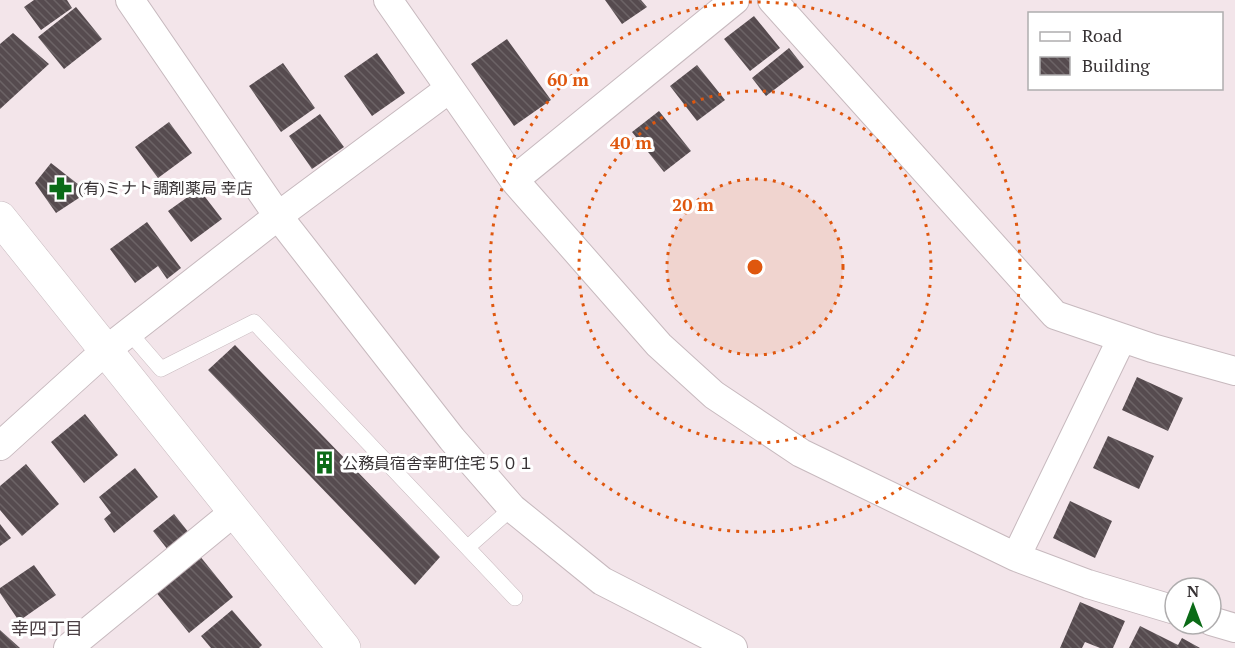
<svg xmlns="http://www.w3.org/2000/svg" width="1235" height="648" font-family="'PT Serif','Noto Sans JP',serif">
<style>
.building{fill:url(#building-back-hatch)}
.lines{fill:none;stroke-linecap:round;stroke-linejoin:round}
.lane-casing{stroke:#c7b9be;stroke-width:16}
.street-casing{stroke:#c7b9be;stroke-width:30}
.secondary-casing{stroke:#c7b9be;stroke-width:34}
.lane{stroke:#fff;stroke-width:15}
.street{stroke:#fff;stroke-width:28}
.secondary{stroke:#fff;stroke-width:33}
.ring{fill:none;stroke:#df570e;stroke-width:3;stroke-dasharray:3 6}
.labels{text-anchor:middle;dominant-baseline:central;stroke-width:6;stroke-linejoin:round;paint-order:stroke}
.poi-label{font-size:16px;fill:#373234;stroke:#fff;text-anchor:start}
.neighbourhood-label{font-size:18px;fill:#4b4044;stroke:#fff}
.centre{fill:#df570e;stroke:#fff;stroke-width:3}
.ring-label{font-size:18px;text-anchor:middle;font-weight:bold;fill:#df570e;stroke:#fff;stroke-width:6;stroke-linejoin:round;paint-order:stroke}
</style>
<defs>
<pattern id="building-back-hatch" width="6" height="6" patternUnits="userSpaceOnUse" patternTransform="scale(1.5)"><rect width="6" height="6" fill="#564b4f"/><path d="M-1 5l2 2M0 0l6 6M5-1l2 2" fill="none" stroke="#6c6366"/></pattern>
</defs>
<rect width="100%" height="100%" fill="#f3e5ea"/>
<path class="building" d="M34,0h33l5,8 -31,22 -17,-23z
M605,0h36l6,7 -25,17z
M76,7l26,32 -38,30 -26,-32z
M754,16l26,32 -30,23 -26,-32z
M13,33l36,31 -49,45v-65z
M507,39l44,61 -37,26 -43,-62z
M789,48l15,19 -38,29 -14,-18z
M377,53l28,40 -33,23 -28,-40z
M283,63l32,45 -34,24 -32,-46z
M697,65l28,35 -28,21 -27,-35z
M659,111l32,40 -27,21 -32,-40z
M320,114l24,33 -32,22 -23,-33z
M169,122l23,31 -34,25 -23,-31z
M51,163l37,29 -32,21 -21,-30z
M199,189l23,30 -31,23 -23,-31z
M147,222l34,46 -14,11 -9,-13 -23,17 -25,-34z
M235,345l205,212 -25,28 -207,-215z
M1137,377l46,21 -15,33 -46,-21z
M85,414l33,41 -34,28 -33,-41z
M1108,436l46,20 -15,33 -46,-21z
M26,464l33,40 -37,32 -22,-26v-24z
M135,468l23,29 -44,36 -10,-14 7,-6 -12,-16z
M1070,501l42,20 -17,37 -42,-20z
M174,514l19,24 -21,17 -19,-24z
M0,524l11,14 -11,8z
M199,555l34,42 -44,36 -34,-42z
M34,565l22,30 -37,26 -19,-28v-5z
M1080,602l45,19 -12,27h-13l-15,-6 -3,6h-22z
M232,610l30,35 -3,3h-48l-10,-12z
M1140,626l38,19 4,-7 18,10h-71z
M0,630l20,18h-20z"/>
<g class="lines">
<defs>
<path id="lane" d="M129,332l32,37 93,-47 261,276
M468,547l44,-39"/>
<path id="street" d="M130,0l148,216 174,223 60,69 90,73 131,67
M388,0l126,180 145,165 55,50 87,58 215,104 72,27 87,26
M772,0l283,315 97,33 83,23
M514,180l221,-180
M0,446l105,-95 173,-135 171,-127
M1016,557l106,-219
M1211,621l24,7
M68,648l166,-136"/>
<path id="secondary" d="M0,218l344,430"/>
</defs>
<use href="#lane" class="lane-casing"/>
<use href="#street" class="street-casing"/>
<use href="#secondary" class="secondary-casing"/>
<use href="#lane" class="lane"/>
<use href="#street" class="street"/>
<use href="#secondary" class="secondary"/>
</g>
<circle cx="755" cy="267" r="88" fill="#df570e" fill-opacity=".12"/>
<g class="ring">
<circle cx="755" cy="267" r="88"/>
<circle cx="755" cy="267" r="176"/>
<circle cx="755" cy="267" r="265"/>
</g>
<defs>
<symbol id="pharmacy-bare" viewBox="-9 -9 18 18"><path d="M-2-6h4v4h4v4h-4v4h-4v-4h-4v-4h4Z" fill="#0b6b17" stroke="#fff" stroke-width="2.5" paint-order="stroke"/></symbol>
<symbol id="building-bare" viewBox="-9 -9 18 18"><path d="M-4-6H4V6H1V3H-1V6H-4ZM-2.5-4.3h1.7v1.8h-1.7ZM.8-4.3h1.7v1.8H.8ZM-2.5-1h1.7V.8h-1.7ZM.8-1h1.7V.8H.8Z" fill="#0b6b17" stroke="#fff" stroke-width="2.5" paint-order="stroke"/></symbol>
</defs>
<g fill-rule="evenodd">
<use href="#pharmacy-bare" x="44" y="172" width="33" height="33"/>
<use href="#building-bare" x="308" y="446" width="33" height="33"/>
</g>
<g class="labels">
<g class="poi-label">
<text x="78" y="188">(有)ミナト調剤薬局 幸店</text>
<text x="342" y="463">公務員宿舎幸町住宅５０１</text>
</g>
<g class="neighbourhood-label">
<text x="47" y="628">幸四丁目</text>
</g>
</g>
<circle cx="755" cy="267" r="9" class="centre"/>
<g class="ring-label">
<text x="568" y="86">60 m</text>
<text x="631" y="149">40 m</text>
<text x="693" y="211">20 m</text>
</g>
<rect x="1028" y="12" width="195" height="78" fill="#ffffff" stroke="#afadae" stroke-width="1.5"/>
<rect x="1040" y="32" width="30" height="9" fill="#ffffff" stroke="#afadae" stroke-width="1.5"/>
<text x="1082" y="42" font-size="18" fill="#373234">Road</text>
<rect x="1040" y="57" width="30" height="18" fill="url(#building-back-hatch)" stroke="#afadae" stroke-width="1.5"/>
<text x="1082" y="72" font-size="18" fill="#373234">Building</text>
<g transform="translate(1193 606)"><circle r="28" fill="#ffffff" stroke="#afadae" stroke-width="1.5"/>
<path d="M0-4.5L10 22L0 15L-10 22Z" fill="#0b6b17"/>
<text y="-9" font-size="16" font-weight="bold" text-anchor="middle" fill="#373234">N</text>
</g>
</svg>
